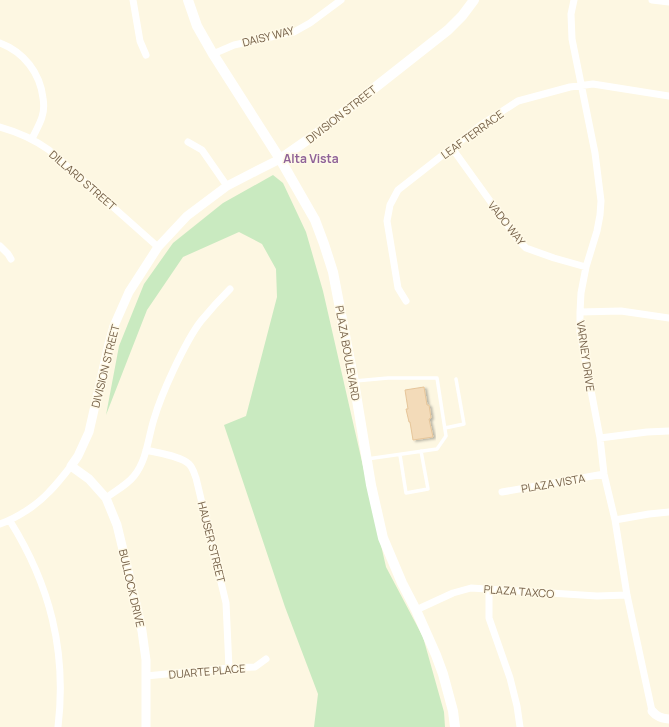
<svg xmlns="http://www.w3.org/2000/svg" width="669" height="727" font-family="Manrope,sans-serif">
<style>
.green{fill:#c9eac0}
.building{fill:#f3dbb9;stroke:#e6c599;filter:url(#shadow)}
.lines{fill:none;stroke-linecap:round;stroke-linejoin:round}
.service{stroke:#fff;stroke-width:3.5}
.minor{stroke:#fff;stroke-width:7}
.tertiary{stroke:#fff;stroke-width:9}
.secondary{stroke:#fff;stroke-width:10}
.labels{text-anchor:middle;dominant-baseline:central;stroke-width:3;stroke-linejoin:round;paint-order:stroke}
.street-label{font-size:11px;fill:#756048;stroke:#fffae8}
.neighbourhood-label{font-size:12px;font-weight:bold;fill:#906398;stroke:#fffae8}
</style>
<defs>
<filter id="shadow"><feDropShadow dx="2.5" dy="1.5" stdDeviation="1" flood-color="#0004"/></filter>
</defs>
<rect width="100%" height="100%" fill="#fdf7e2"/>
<path class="green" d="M273,175l10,8 23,49 17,59 63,276 37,70 21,75 1,15h-131l4,-33 -33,-87 -61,-182 22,-9 31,-119 -1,-28 -14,-25 -23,-12 -56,25 -36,53 -41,105 13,-69 25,-62 29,-41 50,-40z"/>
<path class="building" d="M424,387l3,18h2l2,13 -2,1 4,18 -20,3 -3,-18h-1l-3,-13h2l-3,-19z"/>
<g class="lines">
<path class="service" d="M355,381l33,-3h49l9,58 -9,13 -70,10
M445,428l19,-4 -8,-45
M400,455l6,38 22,-4 -7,-38"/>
<path class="minor" d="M133,0l7,41 6,14
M574,0l-3,14 1,25 23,114 6,48 -1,14 -3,16 -11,36 -5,26 -1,19v20l20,106 4,36 11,46 12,75 25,116
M652,0l17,2
M0,43c24,9 40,30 43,55 1,6 1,13 -1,19 -2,7 -7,15 -10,22
M213,54l21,-9 60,-13 16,-9 31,-23
M0,127c18,5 34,12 49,23l109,97
M188,142l14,8 25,36
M452,148l66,92 8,8 28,10 32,9
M0,246l8,8 3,5
M406,301l-8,-13 -11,-67 3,-16 8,-15 83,-65 37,-24 52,-14 23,-3 76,12
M580,312l41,-1 48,7
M600,438l47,-6 22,-1
M146,450c11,3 35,6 43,14 4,4 5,9 7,14l30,125 3,65
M502,492l102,-18
M106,498c9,-7 21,-13 28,-22 13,-16 14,-38 20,-57 5,-17 12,-33 19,-48 8,-17 17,-36 28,-50 9,-11 19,-22 29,-32
M615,520l34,-6 20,-2
M10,521c40,64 57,130 48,206
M0,524c17,-6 37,-19 49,-32 8,-8 15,-17 22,-26
M489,589v29l21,60 7,28 3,21
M416,610l37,-17 18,-5 126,8 30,-1
M146,676l83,-8 26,-1 11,-8"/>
<path class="tertiary" d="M652,711c5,6 9,7 17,8
M146,727v-67l-4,-29 -4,-19 -21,-87 -11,-27 -17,-19 -18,-13 7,-10 11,-24 20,-88 5,-18 15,-34 29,-45 29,-31 40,-30 31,-16 22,-11"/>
<path class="secondary" d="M188,0l9,26 16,28 67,105 35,61 9,24 9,28 21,110 17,103 12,53 19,45 14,27 20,45 7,19 10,37 2,16
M280,159l36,-25 132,-104 14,-14 12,-16"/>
</g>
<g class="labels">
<g class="street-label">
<text transform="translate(268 36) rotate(-14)">DAISY WAY</text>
<text transform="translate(341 114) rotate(-38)">DIVISION STREET</text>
<text transform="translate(472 134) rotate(-36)">LEAF TERRACE</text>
<text transform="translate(83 180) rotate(41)">DILLARD STREET</text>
<text transform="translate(507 223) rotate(52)">VADO WAY</text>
<text transform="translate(348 353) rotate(80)">PLAZA BOULEVARD</text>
<text transform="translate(586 356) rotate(82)">VARNEY DRIVE</text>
<text transform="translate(105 366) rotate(-76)">DIVISION STREET</text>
<text transform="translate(553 483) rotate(-10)">PLAZA VISTA</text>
<text transform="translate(212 542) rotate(76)">HAUSER STREET</text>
<text transform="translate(132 588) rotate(77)">BULLOCK DRIVE</text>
<text transform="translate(519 591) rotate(4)">PLAZA TAXCO</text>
<text transform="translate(207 671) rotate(-5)">DUARTE PLACE</text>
</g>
<g class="neighbourhood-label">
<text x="311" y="158">Alta Vista</text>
</g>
</g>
</svg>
